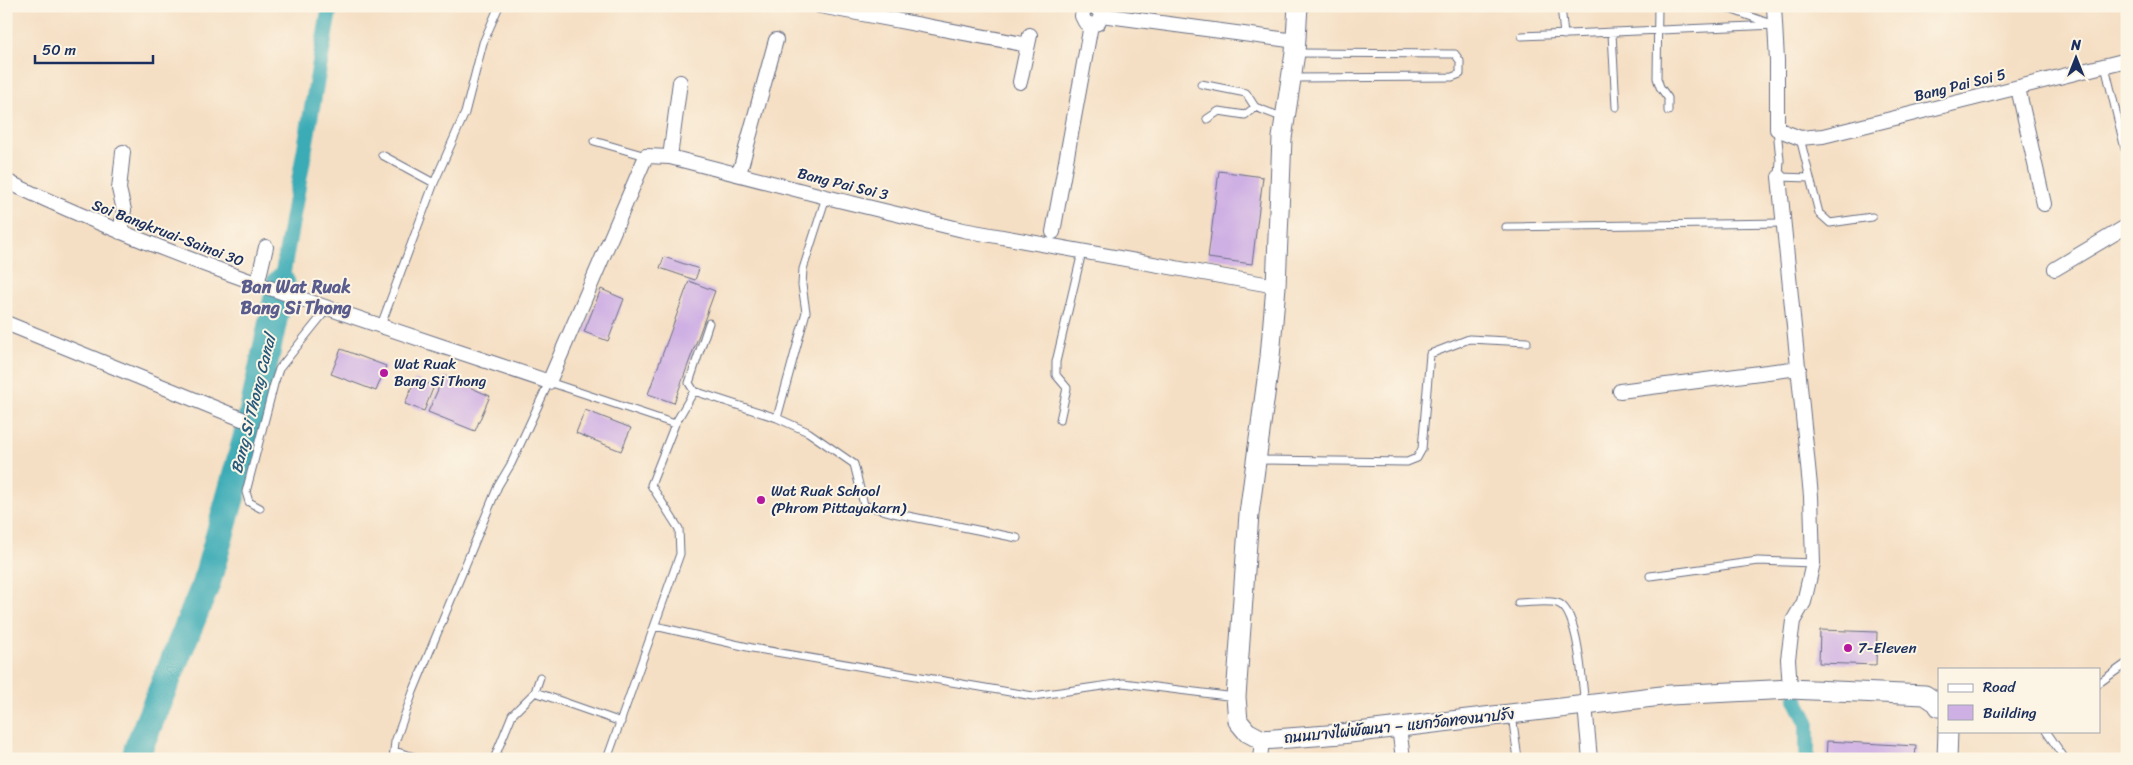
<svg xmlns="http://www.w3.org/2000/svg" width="2133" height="765" font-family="Sriracha,'Playpen Sans Thai',sans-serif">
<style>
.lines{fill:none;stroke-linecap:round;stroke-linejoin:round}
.canal{stroke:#3aabb6;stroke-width:16}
.river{stroke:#3aabb6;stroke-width:29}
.building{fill:#cfb0e4}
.lane-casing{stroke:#676d82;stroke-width:9}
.street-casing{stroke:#676d82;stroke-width:16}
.secondary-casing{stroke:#676d82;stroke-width:21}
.lane{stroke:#fff;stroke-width:7}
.street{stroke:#fff;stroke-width:14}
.secondary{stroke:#fff;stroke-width:19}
.poi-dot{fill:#b5179e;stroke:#fcf5e5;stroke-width:2}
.labels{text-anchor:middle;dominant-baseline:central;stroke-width:4;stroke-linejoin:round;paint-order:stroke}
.street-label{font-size:15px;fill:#1b2f5e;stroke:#fcf5e5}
.poi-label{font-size:15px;fill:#1b2f5e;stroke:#fcf5e5;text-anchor:start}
.water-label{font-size:16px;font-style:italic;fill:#265a7d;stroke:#fcf5e5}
.quarter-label{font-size:18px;font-weight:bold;fill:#5a5c8d;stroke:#fcf5e5}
</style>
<rect width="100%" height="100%" fill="#fcf5e5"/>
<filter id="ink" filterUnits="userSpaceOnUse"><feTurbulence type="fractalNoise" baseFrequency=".02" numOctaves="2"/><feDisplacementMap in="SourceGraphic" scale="10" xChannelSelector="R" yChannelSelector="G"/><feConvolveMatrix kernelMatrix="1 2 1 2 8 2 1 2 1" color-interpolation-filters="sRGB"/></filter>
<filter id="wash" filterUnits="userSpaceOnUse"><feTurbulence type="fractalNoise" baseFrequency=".0096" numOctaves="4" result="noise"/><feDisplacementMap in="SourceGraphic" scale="20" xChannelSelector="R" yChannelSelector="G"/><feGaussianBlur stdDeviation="1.12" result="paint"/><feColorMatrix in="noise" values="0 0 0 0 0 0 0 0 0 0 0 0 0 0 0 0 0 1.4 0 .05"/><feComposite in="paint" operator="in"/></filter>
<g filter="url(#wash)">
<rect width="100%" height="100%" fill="#f5dfc4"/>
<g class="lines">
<path class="canal" d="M281,283l49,-277
M1796,699l11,23v37"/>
<path class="river" d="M136,759l2,-10 68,-165 44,-157 31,-144"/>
</g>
<g id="blocks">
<path class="building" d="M1219,171l44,6 -11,87 -44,-6z
M664,257l35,12 -4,11 -35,-12z
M689,281l26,10 -41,112 -26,-9z
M601,289l23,10 -16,42 -24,-9z
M341,349l45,17 -10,25 -45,-17z
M444,376l46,20 -15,35 -47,-19z
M415,379l19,7 -10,25 -19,-7z
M585,410l46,18 -10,23 -45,-18z
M1820,630l57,2 -1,33 -57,-2z
M1827,741l89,5 -1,13h-89z"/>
</g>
</g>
<g filter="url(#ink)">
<use href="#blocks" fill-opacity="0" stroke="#676d82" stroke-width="1"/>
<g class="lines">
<defs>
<path id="lane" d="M1561,6l3,29
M1658,6l-1,72 3,9 8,11v13
M1722,6l49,18
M1612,33l4,74
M1522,36l254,-11
M2105,66l20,83
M1292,78l160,-1 8,-3v-13l-5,-7 -159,-1
M1201,84l45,9 9,14 29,11
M1207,119l12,-8 26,4 10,-8
M1777,129l3,31 -1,17 31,1 -10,-40
M594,141l52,15
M1810,178l9,35 11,10 42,-6
M434,183l31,-70 18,-70 16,-37
M1506,227l278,-4
M709,323l-20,60 5,8 83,27 31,14 46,32 10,41 29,8 124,25
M381,325l53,-142 -52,-28
M777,418l29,-106 -4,-27 1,-16 23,-72
M1060,420l7,-32 -11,-13v-13l26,-110
M675,424l19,-33
M1256,460l151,2 10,-4 5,-9 8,-95 39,-15 58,3
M260,508l-11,-6 -3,-10 28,-108 5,-15 49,-61
M1650,576l108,-15 55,2
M1518,603c12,0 28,-3 39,0 22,5 25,82 28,102
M655,626l97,22 281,48 90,-13 112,14
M2099,683l28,-20
M535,692l86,30
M1512,715l6,44
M2046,731l19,28
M394,751l28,8
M393,759l2,-17 18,-50 85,-206 13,-22 38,-82 126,42 -24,61 28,44 1,25 -73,205
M494,759l18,-44 23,-23 5,-15"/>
<path id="street" d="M820,6l208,39
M1091,6l-7,4 -2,6 3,6 6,3 7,-2 3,-8 -1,-4 -7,-5
M1774,6l3,54v69l23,9 23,-2 304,-76
M1101,15l195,26
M1020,82l10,-47
M2018,88l26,116
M670,157l10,-75
M739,174l37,-134
M1779,177l32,319 2,67 -9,39 -11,19 -5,38 2,30
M6,181c175,84 360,139 543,201l97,-226 24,1 156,40 137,33 313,56
M120,232l4,-22 -5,-21 4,-37
M1053,232l38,-207
M2055,269l72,-43
M257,285l9,-38
M6,323l236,96
M1620,391l179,-23
M1585,705l5,54
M1399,727l4,32
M1260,759l2,-19"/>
<path id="secondary" d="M1298,6l-3,47 -13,85 -6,148 -6,71 -21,157 -13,183 2,24 9,11 15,8 79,-6 329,-39 120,-6 135,6 12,8 2,4
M1947,759l1,-28"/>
</defs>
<use href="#lane" class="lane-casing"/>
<use href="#street" class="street-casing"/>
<use href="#secondary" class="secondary-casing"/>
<use href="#lane" class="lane"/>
<use href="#street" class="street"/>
<use href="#secondary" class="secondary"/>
</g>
</g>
<g class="poi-dot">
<circle cx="384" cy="373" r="5"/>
<circle cx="761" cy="500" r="5"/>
<circle cx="1848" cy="648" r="5"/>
</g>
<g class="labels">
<g class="street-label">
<text transform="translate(1960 85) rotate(-14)">Bang Pai Soi 5</text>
<text transform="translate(843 184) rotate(14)">Bang Pai Soi 3</text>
<text transform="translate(168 233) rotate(21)">Soi Bangkruai-Sainoi 30</text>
<text transform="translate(1399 726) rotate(-6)">ถนนบางไผ่พัฒนา – แยกวัดทองนาปรัง</text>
</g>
<g class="poi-label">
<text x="394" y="364">Wat Ruak<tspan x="394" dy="17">Bang Si Thong</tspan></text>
<text x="771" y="491">Wat Ruak School<tspan x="771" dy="17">(Phrom Pittayakarn)</tspan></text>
<text x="1858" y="648">7-Eleven</text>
</g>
<g class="water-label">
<text transform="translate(253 404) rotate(-76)">Bang Si Thong Canal</text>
</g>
<g class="quarter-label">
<text x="296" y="287">Ban Wat Ruak<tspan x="296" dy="21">Bang Si Thong</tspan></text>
</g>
</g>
<rect width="2133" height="765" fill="none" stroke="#fcf5e5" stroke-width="25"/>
<rect x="1938" y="668" width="162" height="65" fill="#fcf5e5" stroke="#a2a6af"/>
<rect x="1948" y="684" width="25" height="8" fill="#ffffff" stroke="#a2a6af"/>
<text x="1983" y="692" font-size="15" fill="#1b2f5e">Road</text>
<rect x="1948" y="705" width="25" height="15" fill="#cfb0e4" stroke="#a2a6af"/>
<text x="1983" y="718" font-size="15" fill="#1b2f5e">Building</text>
<g transform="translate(2076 58)" stroke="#fcf5e5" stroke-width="4" paint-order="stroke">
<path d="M0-4L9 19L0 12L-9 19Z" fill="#1b2f5e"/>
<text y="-8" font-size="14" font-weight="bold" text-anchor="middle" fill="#1b2f5e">N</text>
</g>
<path d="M35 55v8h118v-8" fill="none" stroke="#1b2f5e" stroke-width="2.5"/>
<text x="42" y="55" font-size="15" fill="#1b2f5e" stroke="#fcf5e5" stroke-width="4" paint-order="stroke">50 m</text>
</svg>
